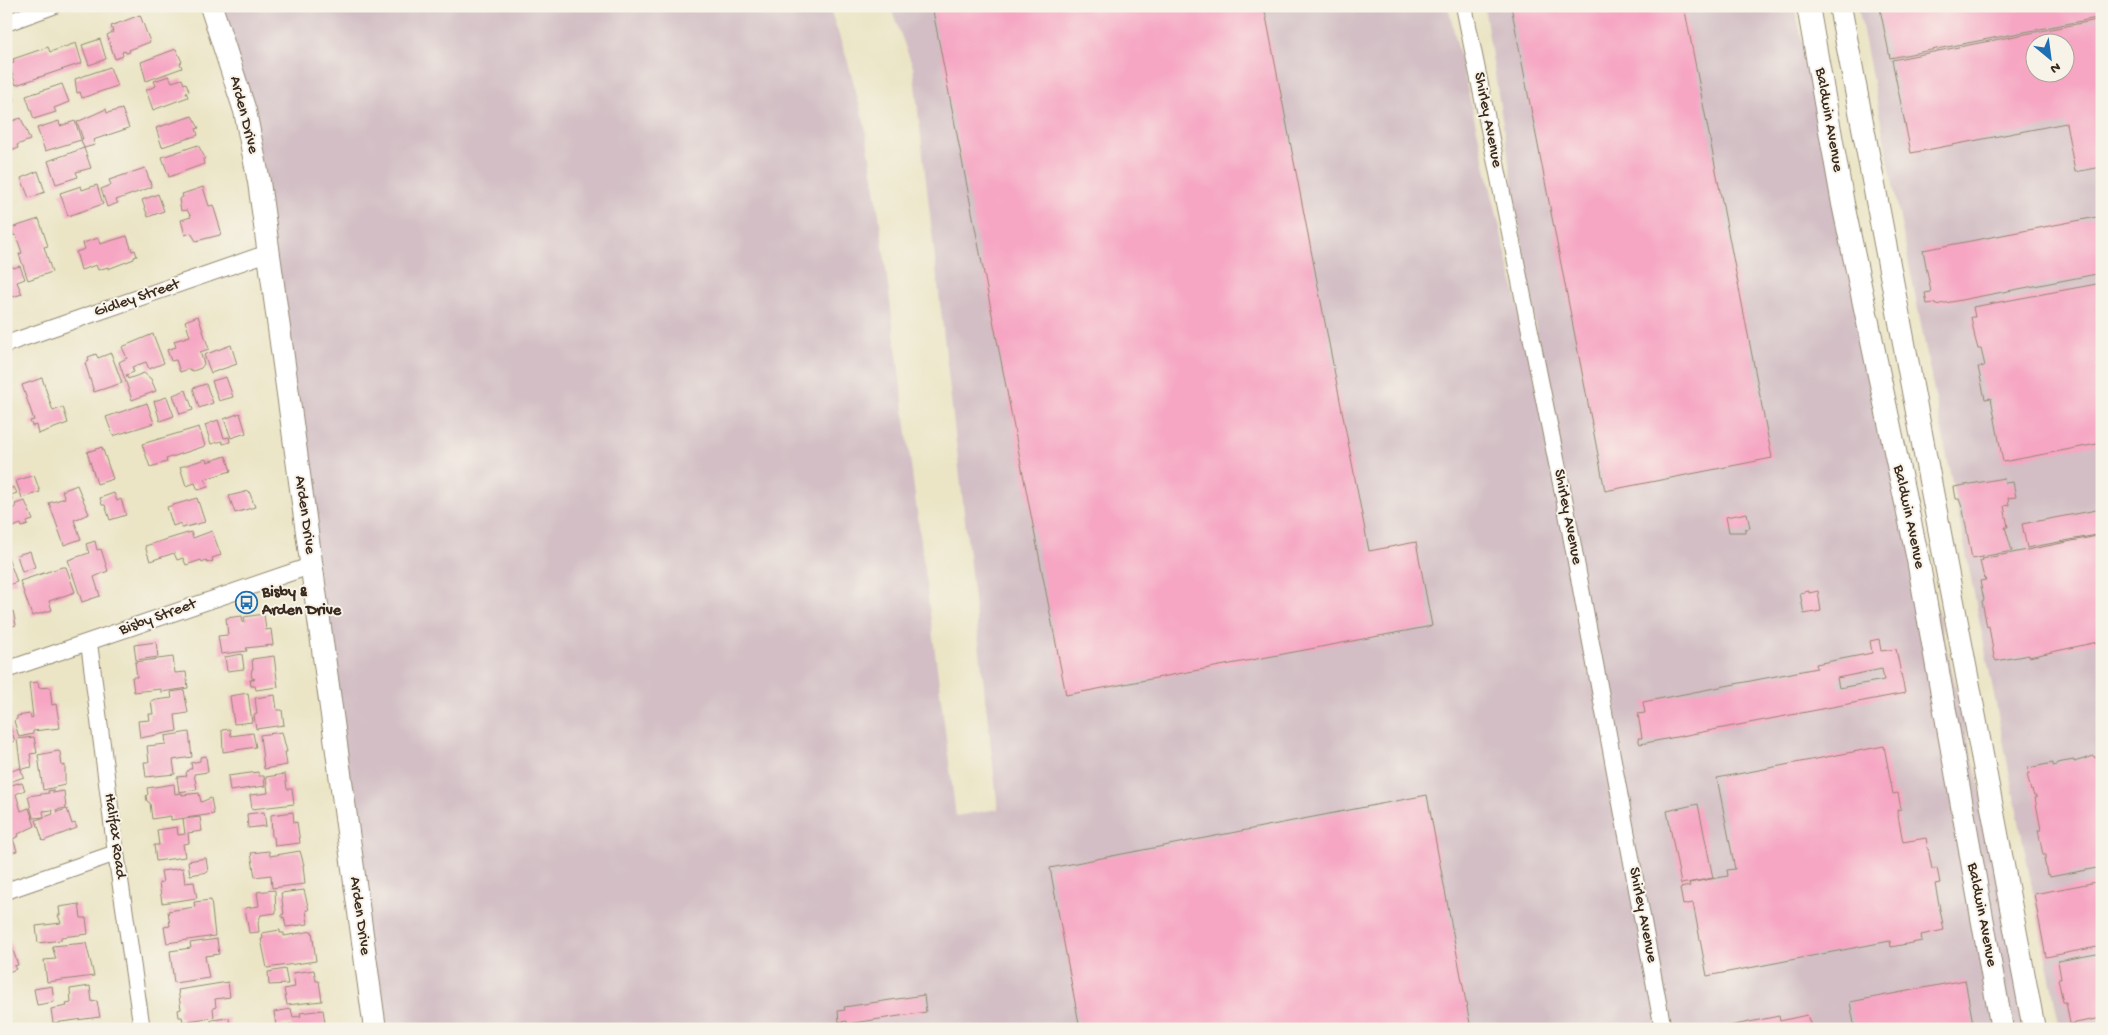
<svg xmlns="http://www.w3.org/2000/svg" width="2108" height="1035" font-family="'Gochi Hand',sans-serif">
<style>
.industrial{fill:#d2bec4;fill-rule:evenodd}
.building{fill:#f6a6c3;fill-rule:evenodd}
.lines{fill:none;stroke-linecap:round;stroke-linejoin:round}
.street-casing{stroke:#938872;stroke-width:18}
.secondary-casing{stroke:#938872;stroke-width:24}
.street{stroke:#fff;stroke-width:16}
.secondary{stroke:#fff;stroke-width:22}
.labels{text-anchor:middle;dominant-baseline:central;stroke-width:4;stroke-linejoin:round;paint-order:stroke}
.street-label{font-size:16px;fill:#3b2a1e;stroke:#f7f3e8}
.poi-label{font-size:16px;font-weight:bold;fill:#3b2a1e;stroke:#f7f3e8;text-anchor:start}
</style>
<rect width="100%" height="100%" fill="#f7f3e8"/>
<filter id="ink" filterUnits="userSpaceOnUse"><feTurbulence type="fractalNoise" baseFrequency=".02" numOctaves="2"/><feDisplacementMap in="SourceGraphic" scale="10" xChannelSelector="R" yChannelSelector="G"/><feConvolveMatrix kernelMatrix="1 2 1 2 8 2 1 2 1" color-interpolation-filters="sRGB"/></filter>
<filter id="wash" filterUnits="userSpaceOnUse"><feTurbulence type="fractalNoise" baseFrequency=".0096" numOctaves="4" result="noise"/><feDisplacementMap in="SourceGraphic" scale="20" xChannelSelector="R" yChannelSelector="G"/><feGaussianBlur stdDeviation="1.12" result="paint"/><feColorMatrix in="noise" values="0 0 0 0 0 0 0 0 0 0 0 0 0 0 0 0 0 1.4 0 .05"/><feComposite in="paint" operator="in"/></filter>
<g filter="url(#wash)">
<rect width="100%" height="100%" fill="#ebe5c6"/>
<path class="industrial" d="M211,6h618l19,56 17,64 14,89 77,601 42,-7 -85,-742 -23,-61h558l114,487 -78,-487h310l226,951 14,72h-1657l-118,-847z
M1858,6h244v1023h-42zM2036,42h30v30h-30z"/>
<g id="blocks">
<path class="building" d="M932,6h332l105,545 47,-9 16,84 -366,69z
M1511,6h173l88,452 -167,33z
M1894,6h208v11l-212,41 -10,-49z
M140,15l10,27 -21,8 1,2 -4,1 -1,-2 -3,1 1,4 -8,3 -8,-24 6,-3 -2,-6z
M2102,19v148l-27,5 -9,-49 -155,30 -19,-93zM2036,42h30v30h-30z
M100,39l6,20 -17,6 -7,-20z
M76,43l6,20 -66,22 -7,-20 5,-2 -1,-4 35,-12 2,5z
M176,49l6,13 -2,1 2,5 -36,13 -5,-19z
M110,67l7,19 -35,12 -2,-6 -3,1 -2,-14z
M169,76l3,6 10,-3 2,5 2,-1 3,8 -3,1 2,5 -35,13 -7,-20 10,-4 -2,-5z
M62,84l7,18 -15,6 2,4 -22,7 -8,-23z
M11,93l3,8 -6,3 3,9 -5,2v-20z
M106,109l1,4 15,-4 7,19 -36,12 2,5 -11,3 7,20 -15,4 2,5 -22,7 -8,-23 36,-13 -3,-8 -36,11 -8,-23 22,-7 1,5 15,-5 6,18h2l-6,-17z
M192,116l7,12 -3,1 2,6 -36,12 -6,-19z
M21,118l9,22 -13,5 1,3 -4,2 -3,-5 2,5 -7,2v-29z
M198,145l7,13 -2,1 1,5 -35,13 -7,-20z
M145,168l7,19 -36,13 2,3 -11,4 -6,-18 10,-4 -2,-5z
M38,171l7,21 -16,6 -8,-20z
M97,185l6,19 -35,12 -8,-23 21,-7 1,4z
M203,187l6,19 4,-1 8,26 -1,4 -24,6 -5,-8 -6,2 -4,-15 10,-3 -4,-7 -6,1 -2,-12 4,-2 -1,-3z
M158,194l6,17 -16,6 -6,-17z
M2102,216v57l-167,32 -1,-2 -7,1 -2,-11 6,-1 -8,-42z
M39,219l9,27 -4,1 8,25 -24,8 -9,-26 3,-1 -6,-18 -2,1 -3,-8z
M127,236l5,15 3,-1 2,6 -3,1v2l-26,10v-2l-10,3 -2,-5 -15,5 -5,-18 9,-3 -2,-6 15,-5 2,6z
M12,266l1,2 7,-2 5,13 -8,3 5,12 -16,5v-31z
M2102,283v160l-99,19 -12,-64 -6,1 -7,-32 7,-1 -4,-17h-3l-3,-11 -4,-21h4l-2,-10z
M198,316l11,33 -9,3 4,12 -3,4 -8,3 -4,-2 -9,3 -4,-12 -5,1 -4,-11 9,-3 -2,-6 16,-5 -5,-15z
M153,334l11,29 -15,6 -3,-7 -14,5 2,5 -8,3 2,4 16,-6 7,6 5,12 -24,9 -13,-38 8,-4 -5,-11z
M231,345l6,19 -26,9 -7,-18z
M111,353l11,30 -28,9 -9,-29 4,-2 -1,-4 8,-3 2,4z
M226,377l7,20 -14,4 -7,-20z
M42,378l11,33 10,-4 5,16 -30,11 -2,-9 -4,1 -2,-5 4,-1 -12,-35z
M206,384l7,19 -14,5 -6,-20z
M186,390l7,20 -13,4 -7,-19z
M167,397l7,19 -14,5 -6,-20z
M147,403l7,20 -41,13 -7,-19z
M240,413l6,20 -15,5 -7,-19z
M218,420l6,18 5,-1 1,5 -7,2 -1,-3 -11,3 -6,-19z
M199,427l6,19 -39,13 1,3 -17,5 -8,-23z
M102,447l11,32 -16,5 -10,-32z
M226,456l5,15 -26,8 3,8 -10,3 -3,-7 -9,3 -6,-19 26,-8 1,3z
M34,475l6,17 -18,6 -6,-17z
M2004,478l1,5 8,-1 3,15 -8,1 1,7 -5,1 4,21h-3l7,24 -40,8 -9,-49 -4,-11h-3l-2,-12z
M6,482l3,7 5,-2 3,6 -6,2 2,6 -7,3z
M77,485l12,29 -15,6 7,19 -17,6 -15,-42 16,-5 -3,-7z
M249,491l6,16 -20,6 -6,-17z
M114,493l3,8 4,-2 5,16 -16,5 -5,-15h-3l-2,-7z
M197,498l8,24 -23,6 -1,-5 -8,3 -6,-19z
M25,501l8,19 -6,2 1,3 -6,2 -1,-3 -8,3 -5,-17 8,-3 -1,-3z
M2102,509v25l-75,14 -5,-24z
M1747,513l3,15 -5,1v3h-16l-3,-15z
M212,531l9,24 -9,3 1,3 -6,2 -1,-3 -4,2 -1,-2 -15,5 -3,-7 -6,2 -3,-7 -24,8 -5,-15 46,-14 2,6z
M2102,535v106l-73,16v-2l-33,6 -2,-4 -5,-31 -2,1 -5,-26 2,-1 -4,-19 6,-1 -2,-2 -4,-17h3l-1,-2z
M95,541l2,9 4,-1 7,22 -14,6 6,19 -18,6 -14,-42 21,-7 -3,-9z
M30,551l5,16 -13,5 -5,-17z
M8,557l9,25 -11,4v-28z
M62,567h4l9,25 -26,9 3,9 -20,6 -12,-35z
M1809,591v2l9,-2 3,20 -17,3 -4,-21z
M6,597l6,15 1,-1 3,14 -10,3z
M264,614l2,16 5,-1 2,16 -27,3 1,3 -26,3 -3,-18 10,-1 -2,-17 16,-2 1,7 2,-1 -1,-5z
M1879,639l2,12 15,-2 9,44 -265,51 -2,-6h4l-4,-24 7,-1 -2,-11 174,-34 -1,-4 56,-11 -2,-12zM1882,669l2,11 -45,8 -2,-10z
M156,642l2,15 -22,3 -2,-15z
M242,654l2,15 -17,2 -2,-14z
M274,656l4,31 -22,3 -1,-4h-4l-1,-6 5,-1 -3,-1 -1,-4 1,-5h1l-1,-10z
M173,657l2,16 11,-1 2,16 -27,4v-3l-27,3 -2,-15h5l-2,-15z
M38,682l1,6 11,-1 2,18 4,-1 4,24 -27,3v3l-14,3 -5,-16 3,-2v-3l13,-2 1,4 2,-1 -4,-34z
M184,690l4,23 -13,2 2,16 -37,7 -2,-17 12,-1 -1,-6h4l-2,-13 5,-2v1l16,-2 -1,-6z
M248,693l4,29 -18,2 -4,-28z
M275,695l2,15h5l2,15 -28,4 -2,-14 3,-1 -2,-16z
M6,715l9,26 -9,3z
M230,729l1,7 22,-3 3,14 -33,5 -1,-22z
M189,732l3,25 -19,3 2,14 -29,3 -2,-15h5l-2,-16 19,-2 -1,-8z
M282,732l5,20h-2l2,13 -23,4 -4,-34z
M34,737l3,16 -7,1 2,13 -11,2 -4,-30z
M1884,746l9,48 5,-1 3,16 -4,1 6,32 23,-4 6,31 5,-1 3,15 -5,1 9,46 -23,5 1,6 -26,5 -5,1 -1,-6 -183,35 -14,-73 -10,2 -3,-17 10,-2 -1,-3 39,-7 -1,-6 8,-1 -18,-91z
M58,751l2,1 2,14 3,-1v20l-22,5 -5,-35z
M206,756l2,16 -14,2 3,15 -18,3 -2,-15 10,-1 -1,-3 3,-4h3l-1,-6 9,-2v-4z
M2094,756l1,2 7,-1v110l-52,10 -1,-3 -2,1 -3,-17h2v-3h-3l-5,-25h3l-6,-32h2v-2h-3l-2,-6 -1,1 -4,-17h2l-1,-6 25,-5v3l4,-1v-2l17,-3v2z
M20,768l4,9 -18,6v-10z
M258,772l1,4h5l1,10 -35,5 -2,-15z
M285,774l2,15h5l2,15 -42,5 -2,-14 18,-2 -2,-16z
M18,783v1l4,-1 3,7 -9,4 5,17 8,-3 6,18 -17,8 1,2 -6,3 4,12 -11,3v-67z
M174,784l1,10 7,-1v2l17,-2 2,9 10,-4 3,16 -43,6v-4l-19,3 -2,-16 -3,-2 -1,-5 2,-2 -1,-6z
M53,790v3l11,-2 2,17 -10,2 1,2 10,-3 5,15 3,-1 2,5 -34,13 -7,-21 17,-6 -1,-4 -9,1 1,6 -11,1 -5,-22 21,-3 -1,-2z
M1427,795l44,234h-391l-30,-161z
M1698,804l15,74 -32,6 -14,-73z
M264,812l2,14 -18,2 -1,-14z
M293,812l1,11 3,-1 3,21 -25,3 -1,-9h-2l-1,-22z
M200,817l2,14 -14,2 1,10 -6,1 2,13 -29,4 -2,-16h5l-2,-15 20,-3 1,8 7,-1 -2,-15z
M269,851l1,5 30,-5 4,14h-1l2,19 -33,4 -1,-13 -16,2 -4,-24z
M206,858l2,14 -18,3 -2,-14z
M183,868l2,15 9,-1 3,16 -35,5 -3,-20 4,-1 -2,-11z
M2102,881v65l-56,11 -12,-63z
M275,890l1,23 -15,2 -3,7 1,10 -10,1 -4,-25 14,-2 -2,-14z
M304,890l5,20h-3l2,14 -22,3 -2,-10 -2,1v-4h2l-3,-21z
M211,900l4,36 -48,7 -3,-16 6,-1 -2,-15 27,-4 -1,-5z
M79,904l2,14h5l2,16 -27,3v3l-23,3 -2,-17 25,-3 -3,-8h2l-1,-8z
M280,930v3h4v3l28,-5 4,30 -49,7 -6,-29h2l-1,-6z
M7,933l11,32 -4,1 2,3 -10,4z
M217,939l2,15 -14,2 4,22 -35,5 -4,-32 21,-3 -1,-5z
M86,943l8,33 -47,6 -3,-22 12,-1 -4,-13z
M2102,953v65l-32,6 -4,-22h-3l-5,-23h3l-3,-18z
M285,969l3,15 -19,1 -1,-13z
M314,970l2,11h3l3,20 -35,4 -3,-16 11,-2 -2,-14z
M1965,980l9,49h-119l-5,-27z
M228,982l2,15 -15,2 1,8 -3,1 1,9 -31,5 -1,-5h-3l-1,-7 3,-1 -3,-19z
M52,986l2,16 -17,3 -3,-16z
M90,986l2,16 5,-1 3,16 -47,6 -2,-14 16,-3 -1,-2 5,-1 -1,-14z
M924,995l2,17 -79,12v-3l-8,1 -1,-11 7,-1 -1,-3z
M291,1009l2,8 8,-1 -1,-3 23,-3 3,19h-34l-1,-5 -15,2 -2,-14z
M1807,1015l5,14h-97l64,-13 1,5z
M229,1018l1,11h-18l-1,-9z"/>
</g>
</g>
<g filter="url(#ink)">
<use href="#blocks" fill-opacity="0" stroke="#938872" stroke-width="1"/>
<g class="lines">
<defs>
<path id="street" d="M1464,6l101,497 98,526
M6,23l47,-17
M6,344l262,-91
M89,643l27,210 26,176
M6,670l304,-104
M6,891l110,-38"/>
<path id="secondary" d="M211,6l34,105 14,71 116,847
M1808,6l35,198 75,356 84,469
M1840,6l194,1023"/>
</defs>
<use href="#street" class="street-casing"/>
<use href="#secondary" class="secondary-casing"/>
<use href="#street" class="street"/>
<use href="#secondary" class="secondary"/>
</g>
</g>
<defs>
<symbol id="bus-ring" viewBox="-11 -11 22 22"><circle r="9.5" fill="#f7f3e8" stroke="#1f6fb2" stroke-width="1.5"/><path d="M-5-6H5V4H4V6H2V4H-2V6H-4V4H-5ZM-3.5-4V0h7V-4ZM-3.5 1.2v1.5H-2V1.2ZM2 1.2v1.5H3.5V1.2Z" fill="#1f6fb2"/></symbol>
</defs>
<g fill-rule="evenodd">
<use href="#bus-ring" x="234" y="590" width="25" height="25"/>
</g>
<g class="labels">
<g class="street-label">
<text transform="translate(243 115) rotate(76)">Arden Drive</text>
<text transform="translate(1487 120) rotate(79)">Shirley Avenue</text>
<text transform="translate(1828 120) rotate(80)">Baldwin Avenue</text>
<text transform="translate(137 299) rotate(-19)">Gidley Street</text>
<text transform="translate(304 515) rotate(82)">Arden Drive</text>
<text transform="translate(1567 517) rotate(79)">Shirley Avenue</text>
<text transform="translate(1908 517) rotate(78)">Baldwin Avenue</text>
<text transform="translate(158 618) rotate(-20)">Bisby Street</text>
<text transform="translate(114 836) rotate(82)">Halifax Road</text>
<text transform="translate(1642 915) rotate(79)">Shirley Avenue</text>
<text transform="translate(1981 915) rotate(79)">Baldwin Avenue</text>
<text transform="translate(359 916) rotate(82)">Arden Drive</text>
</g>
<g class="poi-label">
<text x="262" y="593">Bisby &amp;<tspan x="262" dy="18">Arden Drive</tspan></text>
</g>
</g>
<rect width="2108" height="1035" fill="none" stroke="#f7f3e8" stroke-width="25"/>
<g transform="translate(2050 58) rotate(151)"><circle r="24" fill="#f7f3e8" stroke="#aca397"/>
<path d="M0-4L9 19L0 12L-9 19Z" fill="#1f6fb2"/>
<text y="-8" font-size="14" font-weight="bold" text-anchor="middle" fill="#3b2a1e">N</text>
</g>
</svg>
